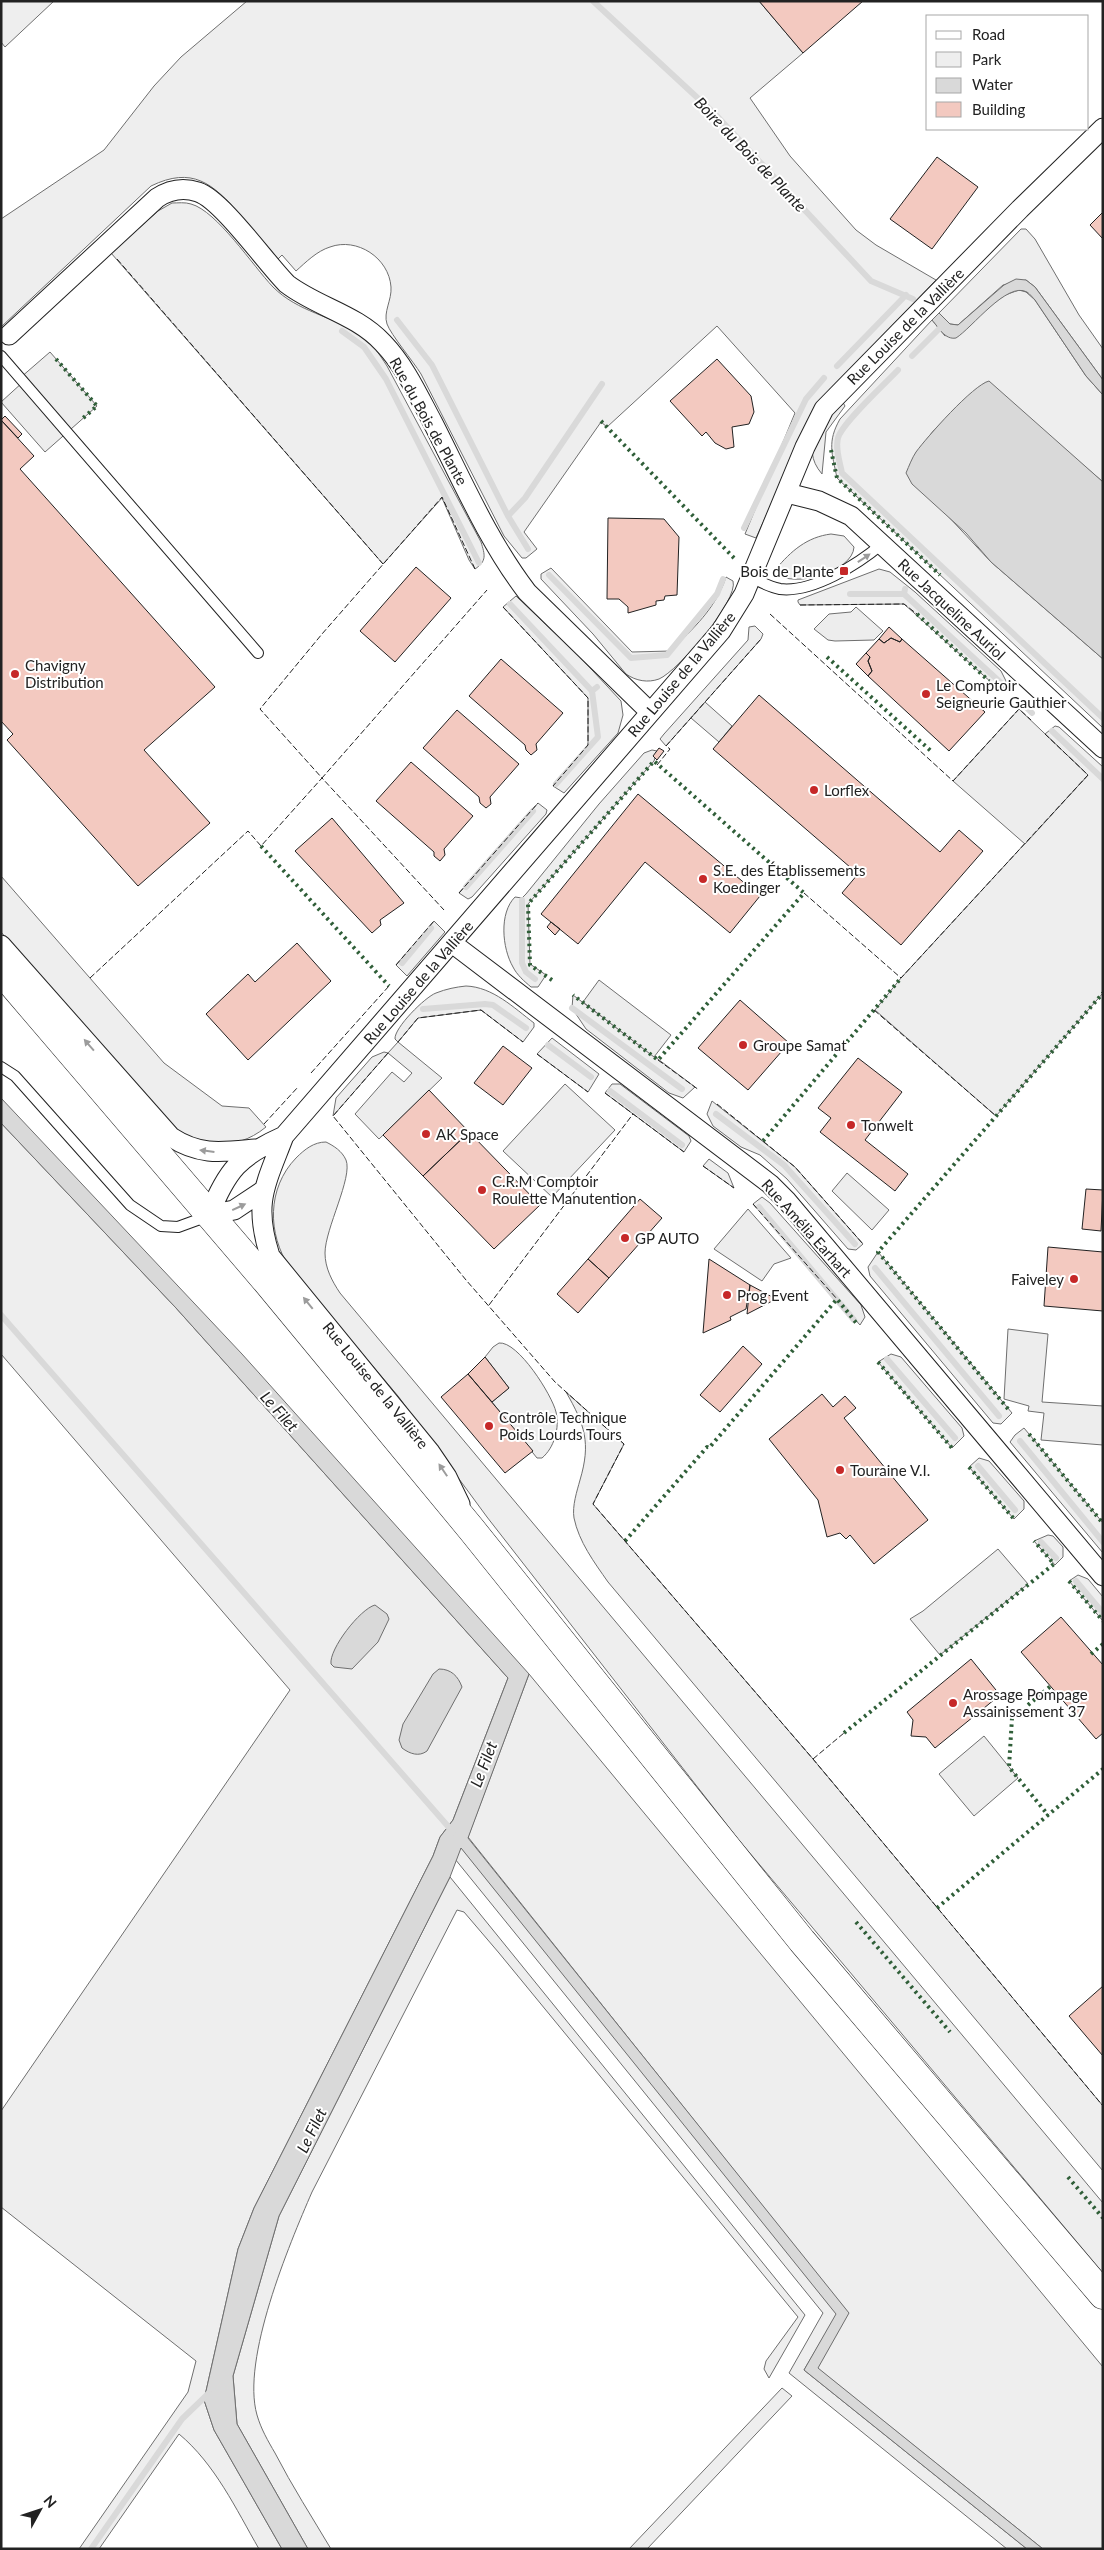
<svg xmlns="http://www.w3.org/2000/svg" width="1104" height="2550" font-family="Lato,sans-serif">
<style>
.green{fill:#eee;stroke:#6f6f6f}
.parking{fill:#ededed;stroke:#6f6f6f}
.water{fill:#d9d9d9;stroke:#6f6f6f}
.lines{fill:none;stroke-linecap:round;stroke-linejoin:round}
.stream{stroke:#d9d9d9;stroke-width:6}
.building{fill:#f3c9c0;stroke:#222}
.lane-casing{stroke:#222;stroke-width:12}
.street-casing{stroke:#222;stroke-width:21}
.primary-casing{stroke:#222;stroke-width:29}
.lane{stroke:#fff;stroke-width:10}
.street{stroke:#fff;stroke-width:19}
.primary{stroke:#fff;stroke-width:28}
.hedge{stroke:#2f5e38;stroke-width:4;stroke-dasharray:2.5 4;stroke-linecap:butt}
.fence{stroke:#222;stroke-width:1;stroke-dasharray:6 2.5;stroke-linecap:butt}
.oneway{fill:#9c9c9c}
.poi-dot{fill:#c62828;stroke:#fff;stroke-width:2}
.labels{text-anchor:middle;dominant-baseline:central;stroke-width:4;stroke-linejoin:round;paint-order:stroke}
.street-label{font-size:15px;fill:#222;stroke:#fff}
.poi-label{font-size:15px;fill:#222;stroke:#fff;text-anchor:start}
.water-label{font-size:16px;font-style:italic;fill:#222;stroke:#fff}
</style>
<rect width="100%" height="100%" fill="#fff"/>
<path class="green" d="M1,1h53l-49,46 -4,-5z
M247,1h512l44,52 -53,45 40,58 66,74 20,15 60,35 -120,125 -60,133 -11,-4 50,-121 -78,-87 -110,101 -6,-5 -77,110 13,17 -11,9h-4l-18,-22 -83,-162c-8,-13 -30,-39 -34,-50 -4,-12 5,-24 4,-37 -2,-29 -34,-50 -61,-40 -13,4 -24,15 -34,24l-14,-16 -4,4c-13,-15 -25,-30 -38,-44 -27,-32 -48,-49 -89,-29l-150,141v-108l103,-69 50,-64 27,-29z
M172,203c6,0 13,-1 19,1 26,7 62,62 82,83 25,25 59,29 87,47 12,8 19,20 27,32l94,176c4,13 6,19 -6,27l-6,-9 -27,-62 -59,66 -272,-311 47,-42z
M1021,229h5l9,10 44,76 24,34v31l-68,-93 -9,-7 -23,5 -45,40 -8,-1 -11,-11z
M1019,290l7,2 9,8 51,76 17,19v87l-117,-100 -52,48 -18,23 30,61 45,48 112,97v69l-266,-250c-5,-25 -10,-36 3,-59l92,-99 13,16 60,-41z
M841,399l4,7 -19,26 -4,42c-24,-28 2,-51 19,-75z
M831,534l13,2 10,11c-1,25 -62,42 -78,26v-4c15,-18 31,-32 55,-35z
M551,568l81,84 38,-1c23,-22 46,-43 56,-74l7,4c6,19 -55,90 -74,98 -11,4 -23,2 -33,-5l-33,-40 -52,-55v-5z
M879,569l11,3 25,20 86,79 5,10 -4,11 -98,-88 -104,1 -2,-3v-2z
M516,596l63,60 42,45 2,14 -5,18 -54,60 -11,-7 35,-41v-47l-85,-91z
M755,626l8,8 -2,5 -95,107 -6,-7 4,-5 84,-94 1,-13z
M1055,726l4,1 44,40v226l-107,123 -121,-106 26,-32 187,-203 -43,-41z
M652,750l5,1 -3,10 -126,143 2,60 16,11 -8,12h-7c-7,-6 -14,-12 -18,-20 -11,-19 -14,-54 2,-70l7,1 4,-4 73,-90 45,-51z
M538,803l9,7 -1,4 -74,83 -4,2 -9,-6z
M1,876l163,187 58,43 27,2 17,19c-33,27 -69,19 -101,-5l-164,-190z
M434,921l11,11 -38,44 -11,-11z
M466,986c27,1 48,22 68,37v4l-11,15 -42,-32 -63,8 -20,24 -3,-3c-1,-11 30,-42 41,-46 10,-4 20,-6 30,-7z
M573,995l122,92 -12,11 -14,-5 -83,-64 -14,-21z
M552,1038l47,36 -11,18 -51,-38z
M384,1052l4,1 -55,63 3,-18 36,-41z
M612,1084h8l69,52 2,5 -7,11 -79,-59z
M712,1101l83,66 68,77 -7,6 -8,-1 -61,-70 -27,-24 -19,-8 -28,-21 -6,-12z
M1,1123l175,185 332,370 -55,142 -13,17 -7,19 -179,352 -16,41 -34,151 10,30 68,119h-23c-23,-40 -44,-85 -80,-115l-80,115h-20l109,-157 8,-31 -195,-154v-96l289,-421 -289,-336z
M326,1142c8,4 16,9 20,18 7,17 -21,69 -21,93 0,15 7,28 15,40l763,910v70l-365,-434 -251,-322 -89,-121 -108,-128c-23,-34 -23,-80 6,-110 9,-9 18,-16 30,-16z
M709,1159l19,14 6,15 -31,-22z
M762,1197l8,6 91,102 4,12 -5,8 -107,-121z
M878,1252l134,161 -11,11 -8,-1 -123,-147 -2,-9z
M499,1343c19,-2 53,52 57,69 4,16 -2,36 -14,46h-5l-45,-56 17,-14 -24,-31 8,-10z
M891,1354l10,3 61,71 2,8 -12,12 -74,-86z
M566,1392l58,52 -31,60 220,255 290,347v65l-495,-589c-14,-20 -29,-40 -34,-64 -2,-12 3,-27 6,-38 11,-37 5,-55 -14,-88z
M1024,1428l79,95v30l-93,-111 5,-7z
M979,1458l10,3 35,40v8l-10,10 -45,-52z
M1048,1535l5,1 10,11v10l-8,8 -21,-24z
M1078,1575l10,4 15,18v24l-34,-40z
M529,1674l574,693v182h-60l-226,-181 31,-55 -380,-476z
M461,1847l376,467 -33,56 223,179h-20l-218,-176 34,-60 -368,-454z
M450,1877l355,438 -36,63 -5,-9 2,-8 32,-44 -299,-364 -35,-41 -7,-2 -145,282c-23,53 -71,167 -55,223 4,14 11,26 18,38 17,33 37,64 56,96h-23l-71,-125 -4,-48 46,-160z
M782,2388l10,8 -145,153h-18z"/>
<path class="parking" d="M50,352l47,54 -52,46 -44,-50 22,-20 -3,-4z
M856,607l27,24 -9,9 -39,1 -7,-1 -14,-11 15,-15 22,-2z
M705,702l27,24 -13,16 -28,-24z
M1019,709l69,66 -63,69 -72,-63z
M599,980l72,55 -17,22 -71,-55z
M398,1042l44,36 -63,61 -24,-25 37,-42 12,10 8,-9 -24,-20z
M565,1084l50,46 -63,67 -49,-46z
M847,1173l42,37 -17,20 -40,-39z
M748,1209l43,49 -17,6 -12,17 -48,-32z
M1008,1329l40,5 -6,68 61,4v39l-62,-5 3,-27 -16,-2 1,-5 -25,-7z
M998,1549l30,35 -88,71 -30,-36 13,-8z
M984,1736l34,42 -44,38 -35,-42z"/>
<path class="water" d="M1016,279l10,1 9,7 68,93v15l-17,-19 -51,-76c-2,-2 -5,-6 -8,-8 -20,-11 -55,36 -71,46 -11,2 -17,-10 -24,-18l7,-7 11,11 8,1 46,-40z
M989,381l114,101v177l-112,-97 -25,-29 -54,-49 -6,-11c3,-7 6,-15 10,-21 11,-15 57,-67 73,-71z
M1,1098l241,256 287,320 -61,164 381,475 -31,55 225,181h-16l-223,-179 32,-56 -375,-466 -11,29 -171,339 -46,160 4,48 71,125h-26l-68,-119 -10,-30 34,-151 16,-41 179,-352 7,-19 13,-17 55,-142 -332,-370 -175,-185z
M375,1605l12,9 2,5 -11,23 -26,27 -18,-2 -3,-3c-2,-15 29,-55 44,-59z
M439,1669c12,0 19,7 23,18l-35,64c-8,6 -17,3 -25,-3l-3,-8 4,-16 30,-50z"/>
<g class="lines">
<path class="stream" d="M593,1l123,114 155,166 42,18
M397,320l35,45 76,151 20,33
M342,331l22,16 22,32 93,184
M912,356l31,-31
M837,366l69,-71
M898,370c-13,14 -56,53 -60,68 -3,11 2,24 4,35l261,245
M508,516l17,-18 77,-114
M744,528l62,-129 18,-21
M549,575l82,83 36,-3 50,-61 6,-15
M850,594h54l1,-5
M904,594l96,88
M510,604l82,87 5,-4
M1025,706l7,7
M1052,731l51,48
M556,784l42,-47 -6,-46
M466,887l67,-76
M522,900v63l4,9 9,7
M402,963l29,-35
M572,1008l110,81
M423,1009l62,-5 8,1 33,23
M548,1045l43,32
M610,1091l72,54
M716,1114l68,51 71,79
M759,1207l95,113
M875,1268l124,148
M1,1315l452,517
M887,1359l68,79
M1020,1441l83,101
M978,1466l37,44
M1041,1542l15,16
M1076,1581l27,32
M91,2549l91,-130 27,-26"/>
</g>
<path class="building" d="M759,1h104l-60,52z
M937,157l41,30 -46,62 -42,-30z
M1103,212v27l-13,-14z
M717,359l34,37 3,16 -5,12 -17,3 2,20 -8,2 -11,-6 -9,-11 -4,4 -32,-35z
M5,416l17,18 -4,4 -17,-18z
M1,420l33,36 -14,13 195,218 -71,63 66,73 -72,63 -131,-146 6,-6 -12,-13z
M608,518l56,1 15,18 -2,58 -12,1 -1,4 -8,1v4l-28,8v-6l-9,-8h-12z
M416,567l35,31 -56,64 -35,-31z
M889,627l13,12 -2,3 -9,-4 -7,5 -5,-4z
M891,638l9,4 2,-3 83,73 -36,39 -81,-75 4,-5 -4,-10 2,-4 -4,-4 13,-14 5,4z
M866,653l4,4 -2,4 4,10 -4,5 -12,-12z
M501,659l62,54 -27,31 1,6 -6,5 -5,-5 -1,-5 -56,-49z
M759,695l181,157 19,-22 24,21 -82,94 -59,-52 16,-19 -145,-125z
M457,710l62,54 -29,33 1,7 -5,4 -6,-5 -1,-6 -56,-49z
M659,748l5,3 -7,9 -4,-4z
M411,762l62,54 -29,33 1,6 -5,6 -6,-5v-4l-58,-51z
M638,794l122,102 -30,37 -85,-71 -67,82 -37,-30z
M332,818l72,85 -24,17 1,5 -9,8 -77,-82z
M551,922l9,7 -5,6 -8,-8z
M297,943l34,38 -83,79 -42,-46 42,-40 7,8z
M740,1000l49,43 -41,47 -50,-42z
M503,1046l29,22 -29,37 -29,-22z
M858,1058l44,34 -37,48 43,34 -13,17 -75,-59 11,-14 -13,-10z
M429,1090l40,42 -46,44 -40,-41z
M469,1132l71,73 -46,44 -71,-73z
M1086,1189l17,1 -2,41 -19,-2z
M640,1199l22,19 -53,60 -21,-19z
M1048,1247l55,5v59l-59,-5z
M588,1259l21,19 -31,35 -21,-19z
M709,1259l41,26 -4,24 -16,8 1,3 -28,13z
M750,1285l26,14 -29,15z
M743,1346l19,18 -42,48 -20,-17z
M485,1357l24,31 -17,14 -24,-28z
M468,1374l65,77 -28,22 -64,-76z
M822,1394l11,13 12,-11 11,12 -12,10 84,102 -54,44 -24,-29 -4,4 -6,-6 -13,4 -9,-37 -49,-61z
M1061,1617l42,48v68l-7,6 -75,-87z
M971,1659l29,36 -65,53 -9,-11 -15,-1 2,-16 -6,-8z
M1103,1986v70l-34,-40z"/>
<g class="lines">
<defs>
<path id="lane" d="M1,356l257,297
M751,577c9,5 19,10 29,12 33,4 78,-25 102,-45
M1,1067l14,9 115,129 31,21 17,1 30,-11"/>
<path id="street" d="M9,335l148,-137c12,-8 26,-11 41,-6 24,8 68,71 89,92 30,23 69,30 96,59 22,23 35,52 50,80 29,57 55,118 94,169l123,120
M787,493l32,8 32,15 252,232
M452,943l318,241 17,17 316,375
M1,945l170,192c29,19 51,15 84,12
M284,1136c-19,50 -31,67 -14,120l160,196 17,25 13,27
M209,1215c18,-45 30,-59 75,-79l437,-505 23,-37 61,-147 19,-38 196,-200 83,-81
M209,1215l25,-5 30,-20"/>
<path id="primary" d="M1,971l266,311 205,248 330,411 301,354"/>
</defs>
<use href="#lane" class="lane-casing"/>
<use href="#street" class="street-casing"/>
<use href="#primary" class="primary-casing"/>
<use href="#lane" class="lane"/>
<use href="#street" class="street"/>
<use href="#primary" class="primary"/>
<path class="hedge" d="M56,359l41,47 -15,13
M601,421l133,137
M831,450l6,28 103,97
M917,614l72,67
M827,657l104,94
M261,846l128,140
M552,980l-22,-15 -2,-61 126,-143 150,132 -146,167 -85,-65
M763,1141l138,-163
M878,1362l74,86
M1008,1409l-130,-157 225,-259
M1029,1434l72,87
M969,1467l45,52
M625,1541l82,-94 2,1 128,-149 21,26
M1069,1581l34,40
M1091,1654l12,-10
M1028,1705l24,-20
M1012,1718l-3,49 39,48
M844,1733l210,-169 -20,-23
M937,1908l166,-139
M856,1922l94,110
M1068,2177l35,41"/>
<path class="fence" d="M117,259l266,305
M475,569l-33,-72 -120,137 -62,75 62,69 165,-188
M800,605l104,-1 13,10
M503,607l85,91v47l-35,41
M770,614l183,167 66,-72 12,11
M989,681l13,11
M657,765l13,-16 -4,-3 95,-107
M459,893l79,-90
M804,893l97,85 187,-203 -43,-41
M396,965l38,-44
M90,978l158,-147 13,15 61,-68 122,132
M874,1010l122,106
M398,1042l20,-24 63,-8 42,32
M388,1053l-55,63 133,164 89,102 69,62 -31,60 220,255 290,347
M537,1054l51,38
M658,1060l41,30
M311,1073l78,-87
M605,1093l79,59
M717,1104l78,63 68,77
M264,1124l34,-37
M703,1166l31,22
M753,1204l84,95
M489,1305l144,-191
M813,1759l31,-26"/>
</g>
<defs><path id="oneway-solid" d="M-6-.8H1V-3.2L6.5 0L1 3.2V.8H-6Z" transform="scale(1.25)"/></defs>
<g class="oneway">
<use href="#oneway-solid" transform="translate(864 558) rotate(-34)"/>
<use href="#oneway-solid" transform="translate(89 1045) rotate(-131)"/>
<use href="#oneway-solid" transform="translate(207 1151) rotate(-173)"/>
<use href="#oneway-solid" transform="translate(239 1207) rotate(-25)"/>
<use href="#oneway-solid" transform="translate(308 1303) rotate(-129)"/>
<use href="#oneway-solid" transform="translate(443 1470) rotate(-124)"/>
</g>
<g class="poi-dot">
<rect x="839" y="566" width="10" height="10" rx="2.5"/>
<circle cx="15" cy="674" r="5"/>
<circle cx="926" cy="694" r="5"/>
<circle cx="814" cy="790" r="5"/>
<circle cx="703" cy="879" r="5"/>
<circle cx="743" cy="1045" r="5"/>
<circle cx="851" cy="1125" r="5"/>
<circle cx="426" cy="1134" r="5"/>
<circle cx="482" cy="1190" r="5"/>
<circle cx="625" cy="1238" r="5"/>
<circle cx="1074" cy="1279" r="5"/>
<circle cx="727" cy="1295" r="5"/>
<circle cx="489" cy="1426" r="5"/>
<circle cx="840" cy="1470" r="5"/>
<circle cx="953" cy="1703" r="5"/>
</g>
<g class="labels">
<g class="street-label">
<text transform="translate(905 326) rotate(-45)">Rue Louise de la Vallière</text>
<text transform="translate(429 421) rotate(61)">Rue du Bois de Plante</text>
<text transform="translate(952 609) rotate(43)">Rue Jacqueline Auriol</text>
<text transform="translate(681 674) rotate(-50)">Rue Louise de la Vallière</text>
<text transform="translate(418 982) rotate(-49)">Rue Louise de la Vallière</text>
<text transform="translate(807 1228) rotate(48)">Rue Amélia Earhart</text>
<text transform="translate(376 1385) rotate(51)">Rue Louise de la Vallière</text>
</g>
<g class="poi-label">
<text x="834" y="571" text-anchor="end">Bois de Plante</text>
<text x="25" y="665">Chavigny<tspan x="25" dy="17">Distribution</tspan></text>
<text x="936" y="685">Le Comptoir<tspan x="936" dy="17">Seigneurie Gauthier</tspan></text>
<text x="824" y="790">Lorflex</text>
<text x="713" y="870">S.E. des Établissements<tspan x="713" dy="17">Koedinger</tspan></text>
<text x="753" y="1045">Groupe Samat</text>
<text x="861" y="1125">Tonwelt</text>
<text x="436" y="1134">AK Space</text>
<text x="492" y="1181">C.R.M Comptoir<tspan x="492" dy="17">Roulette Manutention</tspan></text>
<text x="635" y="1238">GP AUTO</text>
<text x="1064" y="1279" text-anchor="end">Faiveley</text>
<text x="737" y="1295">Prog Event</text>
<text x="499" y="1417">Contrôle Technique<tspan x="499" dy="17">Poids Lourds Tours</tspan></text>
<text x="850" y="1470">Touraine V.I.</text>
<text x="963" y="1694">Arossage Pompage<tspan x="963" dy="17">Assainissement 37</tspan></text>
</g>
<g class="water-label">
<text transform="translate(751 154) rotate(46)">Boire du Bois de Plante</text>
<text transform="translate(280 1411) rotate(48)">Le Filet</text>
<text transform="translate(483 1764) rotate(-69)">Le Filet</text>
<text transform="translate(311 2130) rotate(-64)">Le Filet</text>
</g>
</g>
<rect width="1104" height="2550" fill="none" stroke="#222222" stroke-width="5"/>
<rect x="926" y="15" width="162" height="115" fill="#ffffff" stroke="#a7a7a7"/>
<rect x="936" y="31" width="25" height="8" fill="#ffffff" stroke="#a7a7a7"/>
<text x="972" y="40" font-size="15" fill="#222222">Road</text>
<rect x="936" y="52" width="25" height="15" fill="#eeeeee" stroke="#a7a7a7"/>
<text x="972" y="65" font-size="15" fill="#222222">Park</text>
<rect x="936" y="78" width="25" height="15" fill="#d9d9d9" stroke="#a7a7a7"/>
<text x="972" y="90" font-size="15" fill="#222222">Water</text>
<rect x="936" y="102" width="25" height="15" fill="#f3c9c0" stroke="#a7a7a7"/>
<text x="972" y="115" font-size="15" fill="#222222">Building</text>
<g transform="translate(40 2510) rotate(50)" stroke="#ffffff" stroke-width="4" paint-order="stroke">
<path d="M0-4L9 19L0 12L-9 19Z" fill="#222222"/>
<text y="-8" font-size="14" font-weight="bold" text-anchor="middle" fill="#222222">N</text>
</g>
</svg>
